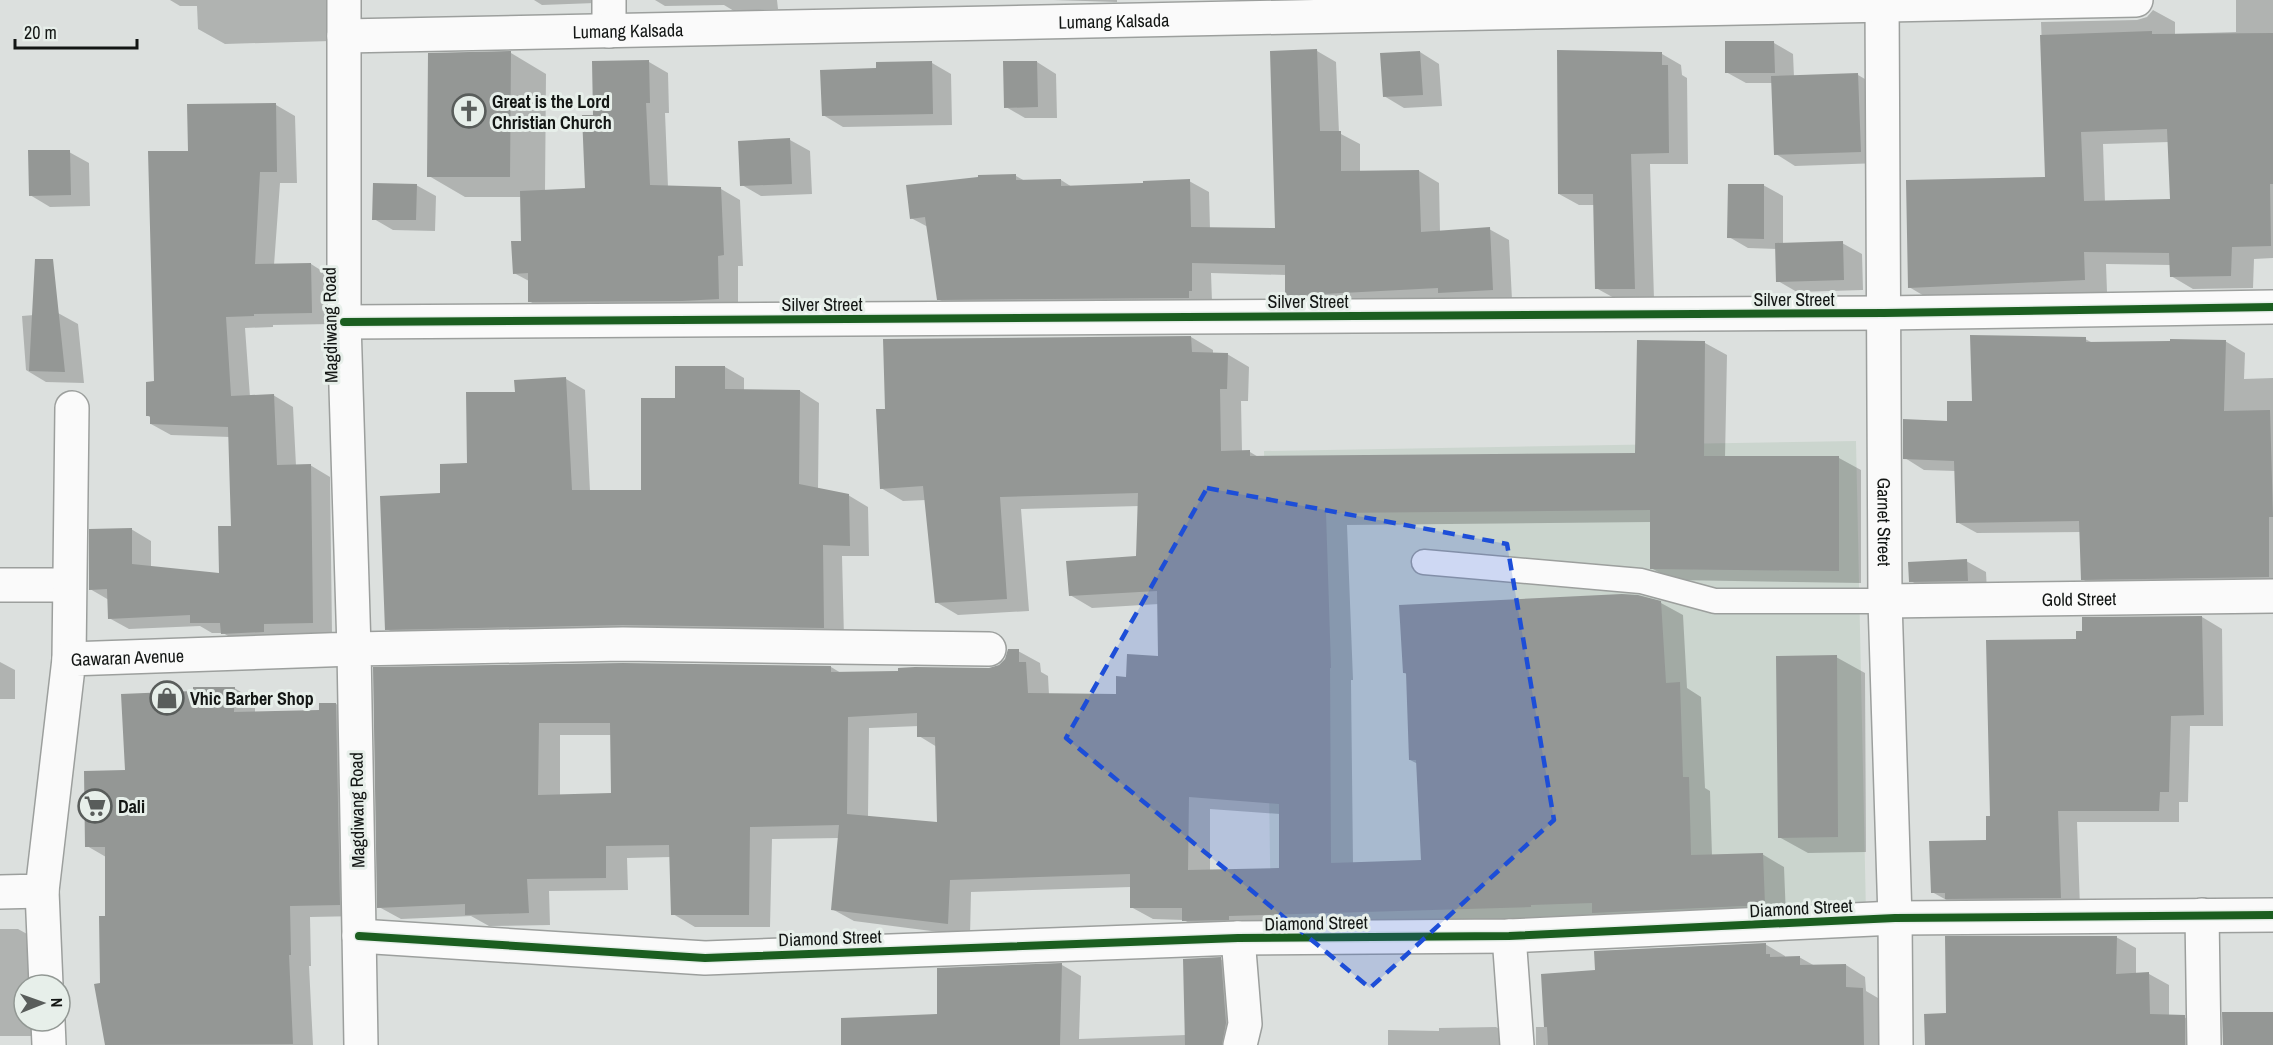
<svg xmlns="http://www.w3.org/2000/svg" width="2273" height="1045" font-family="'Archivo Narrow',sans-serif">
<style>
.built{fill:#cbd5ce}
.shadow{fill:#0003;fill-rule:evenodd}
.building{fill:#949795;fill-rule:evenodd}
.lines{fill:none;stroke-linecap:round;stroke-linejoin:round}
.lane-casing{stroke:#9c9f9d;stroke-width:27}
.street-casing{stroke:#9c9f9d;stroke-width:36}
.secondary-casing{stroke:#9c9f9d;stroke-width:36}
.lane{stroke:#fafafa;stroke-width:24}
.street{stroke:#fafafa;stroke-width:33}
.secondary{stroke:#fafafa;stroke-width:33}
.cycleway-casing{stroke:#e7efea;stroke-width:11}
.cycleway{stroke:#1b5e20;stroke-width:8}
.marked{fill:#1d4ed8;fill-opacity:0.2;stroke:#1d4ed8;stroke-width:4.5;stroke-dasharray:12 8;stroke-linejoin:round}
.labels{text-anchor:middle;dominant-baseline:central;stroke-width:6;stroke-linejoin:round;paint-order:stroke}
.street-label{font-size:18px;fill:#131614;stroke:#e7efea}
.poi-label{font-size:18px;font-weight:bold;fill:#131614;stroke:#e7efea;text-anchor:start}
</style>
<rect width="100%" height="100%" fill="#dce0de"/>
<path class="built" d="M1856,441l10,472 -595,14 -7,-476z"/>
<path class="shadow" d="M170,0h159l2,41 -106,3 -27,-15 -1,-23h-17z
M534,0h60l1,3 -53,2z
M655,0h122l1,9 -44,2 -10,-6 -59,1z
M1053,0h64v2z
M2236,0h37v258l-19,1 -1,29 -60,1 -22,-13v-11l-65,-1 1,28 -176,8 -22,-13 138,-108 -6,-157 96,-2 10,-3 6,-7 22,12v12l61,-2zM2169,142l2,59 -66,1 -2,-58z
M1774,43l19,11 1,23 64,-2 19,11 3,77 -85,3 -19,-12 -3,-71h-27l-20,-11z
M1317,51l19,11 3,71 21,11v28l59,-1 20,12 1,49 49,-3 20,11 3,60 -53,3 -8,-4 -145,8 -19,-12 -1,-20 -75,-2 1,29 -254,8 -20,-11 -10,-72 -17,-9 105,-42 9,5 36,-1 11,7 117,-6 20,11 1,37 67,1z
M1420,52l19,12 3,42 -38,2 -20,-12z
M511,53l35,21 -1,117 42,-1 7,-74 55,-54 19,11 1,40h-4l3,74 53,2 19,11 3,66h-5v43l-189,4 -20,-12v-20l-15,-8 8,-30 -1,-46h-56l-36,-21z
M1662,54l19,11 1,10 5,3 1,86h-38l4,135h-38l-20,-11 -1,-83h-16l-20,-11z
M1037,62l19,12 1,44h-32l-19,-11z
M932,63l19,11 1,51 -109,2 -20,-12z
M276,105l19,11 2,67h-17l-6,82 37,-1 19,12 1,48 -58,1v2l-28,1 5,69 23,-2 20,12 3,59 14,-1 20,12 2,157h-49v9l-41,1 -19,-11h-11l-12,-7 -71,3 -20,-11v-18l-19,-11 41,-60 20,12v27l69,6 13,-46 -3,-91 -59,-2 -20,-11v-6l-4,-3 9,-32 34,-231z
M790,140l20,11 2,43 -51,2 -19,-11z
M69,152l20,11 1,43 -40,1 -20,-12z
M416,185l20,11 -1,35 -42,-1 -19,-11z
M1763,185l20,11v48l59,-1 20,11 1,36 -66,2 -19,-11 -1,-32 -29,-1 -19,-11z
M58,313l20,11 6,59 -38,-1 -20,-12 -4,-54z
M1191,337l22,13v4h14l22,13 -1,34h-7l1,51h8l10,6 376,-3 2,-114 67,2 22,12 -2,103h114l22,12v113l-188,-3 -22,-12v-46l-304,3 6,155h-2l2,184 69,-2 -4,-98 -8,-4 -3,-86 -3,-1 257,-70 22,12 4,73 14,9 4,91 5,3 2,65 50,-2 22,13 2,50 -187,-1 -393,17 -22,-13 -31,-1 -22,-12v-20l-160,5 -1,44 -116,-15 -22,-12 7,-71 -67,1 -2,88h-75l-22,-13 -2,-57 -44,1 1,32 -79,1 1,34 -61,1 -18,-10 -70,3 -22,-12 -4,-238 456,-2 10,6 149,-4 9,-3 19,-15 22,12 1,9 7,4 1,19h68l10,-16 33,-22 -1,-53 -67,4 -22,-13 68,-37 2,-52 -119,3 8,102 -71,4 -22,-13 -10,-102 -23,1 -22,-13zM919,726v10l18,11 1,77 -70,-7 1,-89zM560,735h51l1,59 -52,2zM1210,809l70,5 1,56 -71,1z
M2085,339l8,4 132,-2 20,12 -1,26 29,-1v210l-171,2 -20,-11 -1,-47 -104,1 -20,-11 -2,-51 -31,-1 -19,-12 69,-56z
M725,367l19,11v13h56l19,12 -1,86 30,6 20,12 1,49h-27l2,82 -437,2 -20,-11 55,-134 27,-30 47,-72 50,-14 19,11 5,101 52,1 35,-93z
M1966,561l20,11 1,20h-57l-19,-11z
M2202,617l20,12 1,97h-33l-2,76h-9v20h-102l3,86 -128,-5 -20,-11 56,-51 4,-24 86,-177z
M1836,657l29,16 1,179 -58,1 -29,-16z
M0,662l15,8v29h-15z
M234,688l21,12v13l66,-1 15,-8 20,12 4,200 -50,1 1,49h-2l4,79h-206l-11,-60h5l5,-68v-60l-19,-11 40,-74 67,-80z
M0,929h18l20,11v45h-14v36h14v15h-38z
M2116,937l20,11v26h13l20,11v32h15l20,11v17h-278l21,-30z
M1765,944l20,12v2l14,-1 16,9 31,-1 19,12 1,14 17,10v44h-347v-18h10l-3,-52 54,-3z
M1220,959l20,11 4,75h-380l198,-80 19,11 -2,63 107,-4z
M1496,1027l20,12 1,6h-129v-15l51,1v-3z"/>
<path class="building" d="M2152,31v3l121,-1v151h-3l1,62 -39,1 -1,29 -61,1 -1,-24 -85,-1 1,28 -177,8 -2,-108 139,-3 -5,-142zM2167,129l3,70 -86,2 -3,-69z
M1725,41h49l1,32h-50z
M1317,49l3,82h21v40l78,-1 2,62 69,-5 3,63 -55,3v-5l-153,8v-31l-93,-2v28h-3v7l-252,2 -12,-83 -15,2 -4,-34 72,-8v-2l38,-1v6l45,-1v7l82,-3v-2l47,-2 1,48 84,1 -5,-177z
M1557,50l105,2v13h6l1,88 -38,1 4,135h-40l-2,-95h-35z
M511,51l-1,126h-83l1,-124z
M1420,51l3,44 -40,2 -3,-44z
M649,60l1,43h-4l4,82 71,2 3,68 -6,1 1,43 -37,2 -154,1v-29l-15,1 -2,-33h10l-1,-50 65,-3 -3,-73h11l-1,-54z
M932,61l1,53 -111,2 -2,-46 56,-2v-6z
M1003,61h34l1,46 -34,1z
M1858,73l3,79 -87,3 -3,-79z
M276,103l1,69h-17l-5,92 56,-1 1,50 -58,1v2l-28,1 5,79 43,-2 3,71 34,-1 2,159 -49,1v8l-43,2 -1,-11h-30v-8l-82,4 -1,-30 -18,1v-61l43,-1v36l87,9 -1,-47h13l-3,-99 -78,-3v-8h-4v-34l8,-1 -6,-230h40l-1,-47z
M790,138l2,46 -52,2 -2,-45z
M28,150h42l1,45 -42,1z
M373,183l44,1 -1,36h-44z
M1728,184h36v55l-37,-1z
M1843,241l1,39 -68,2 -1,-39z
M35,259h18l12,113 -36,-1z
M1970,335l116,2v5l84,-1v-2l56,1 -2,71 46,-1 3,107h-4v60l-188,3 -2,-59 -123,2 -2,-62 -51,-2v-40l44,2v-20h25z
M1191,336l1,16 36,1 -1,36h-7l1,62 29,-1v6l385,-3 2,-113 68,1 -1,115h135v115l-189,-2v-59l-324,3 5,155h-1l1,195 90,-3 -5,-100h-7l-3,-87h-3l-4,-68 223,-11 16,1 23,6 5,82 14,-1 3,95h6l2,78 72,-2 2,52 -173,8v-10l-61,2v2l-302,9v4l-47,1v-13h-52v-34l-180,6 -2,44 -117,-14 8,-85 -89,2 -1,88h-78l-2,-70 -63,1v32l-79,1 2,34 -64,2v-11l-88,4 -4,-241 250,-4 208,3v6l67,-1v-3l17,-1 74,1 10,-3 6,-6 3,-10h11v13h7l2,31 88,1v-18l10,1 1,-23 31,2 -1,-65 -88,5 -3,-35 70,-5 2,-63 -138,4 7,102 -72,4 -12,-117 -43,3 -4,-80h9l-2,-70zM917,713v24h18l2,85 -90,-8 1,-97zM539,723h71l1,70 -73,2zM1189,797l90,7v64l-91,2z
M675,366h50v23l75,1 -1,94 50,10 1,52 -27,-1 1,83 -201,-3 -238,5 -5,-134 60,-3v-29l27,-1 -1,-71h49l-1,-12 52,-3 6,113h69v-92h34z
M1967,559l1,22 -59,1 -1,-20z
M2202,616l2,99 -33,1 -2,76h-9l-1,19h-101l3,87 -116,1v-6h-14l-2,-52 57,-1v-24h4l-4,-176 90,-1v-8h6v-14z
M1837,655l1,182 -60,1 -2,-182z
M193,687h42l-1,25 85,-2v-7h17l4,202 -50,1 1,49h-2l4,89 -188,1 -11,-61 6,-1 -1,-67h6v-69h-20l-1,-76 41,-1 -4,-76 72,-3z
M1945,936h172l-1,38 33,-2 1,42 35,1v30h-260l-1,-31 22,-1z
M1766,943v11h4v3l30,-1v9l46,-1v23l17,1 1,57h-316l-1,-18h-3l-3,-53 54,-4 -1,-19z
M1221,957l5,66 -4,22h-37l-2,-86z
M1062,963l-2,82h-219v-27l96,-4v-46z
M2222,1012h51v33h-50z"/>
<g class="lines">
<defs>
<path id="lane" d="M1424,562l217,19 74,20h170"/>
<g id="street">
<path id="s1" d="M1882,0l3,601 10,317 1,127"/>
<path d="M609,31v-31"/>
<path id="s2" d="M344,36l1792,-36"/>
<path d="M344,322l1540,-9 389,-6"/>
<path d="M0,585h69"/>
<path id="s3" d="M1885,601l388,-5"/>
<path d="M69,659l3,-251"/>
<path d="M42,891l4,94"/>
<path d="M2202,915l2,130"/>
<path d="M359,936l346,22 533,-20 271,-2 386,-18 378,-3"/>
<path d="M1509,936l8,109"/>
<path d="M1238,938l7,86 -5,21"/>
<path d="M48,1021l1,24"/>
<path d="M361,1045l-7,-396 269,-5 366,5"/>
</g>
<g id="secondary">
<path id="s4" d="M0,892l42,-1 27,-232 285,-10 -10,-327v-322"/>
</g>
</defs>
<use href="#lane" class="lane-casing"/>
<use href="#street" class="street-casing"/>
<use href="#secondary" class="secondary-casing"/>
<use href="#lane" class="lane"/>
<use href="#street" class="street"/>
<use href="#secondary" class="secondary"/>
<defs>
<path id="cycleway" d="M344,322l1540,-9 389,-6
M359,936l346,22 533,-20 271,-2 386,-18 378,-3"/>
</defs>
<use href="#cycleway" class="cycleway-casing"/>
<use href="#cycleway" class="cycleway"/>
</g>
<path class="marked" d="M1207,488l300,56 47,276 -184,168 -304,-250z"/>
<defs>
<symbol id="church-ring" viewBox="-11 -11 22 22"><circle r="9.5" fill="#e7efea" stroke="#595d5b" stroke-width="1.5"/><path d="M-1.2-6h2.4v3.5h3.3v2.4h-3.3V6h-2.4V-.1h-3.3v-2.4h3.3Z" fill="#595d5b"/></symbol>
<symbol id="shop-ring" viewBox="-11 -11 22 22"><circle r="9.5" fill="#e7efea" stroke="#595d5b" stroke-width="1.5"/><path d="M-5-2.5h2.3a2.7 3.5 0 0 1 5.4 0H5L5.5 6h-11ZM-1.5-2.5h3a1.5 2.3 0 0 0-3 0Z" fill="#595d5b"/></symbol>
<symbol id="supermarket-ring" viewBox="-11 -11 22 22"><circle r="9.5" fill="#e7efea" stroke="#595d5b" stroke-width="1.5"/><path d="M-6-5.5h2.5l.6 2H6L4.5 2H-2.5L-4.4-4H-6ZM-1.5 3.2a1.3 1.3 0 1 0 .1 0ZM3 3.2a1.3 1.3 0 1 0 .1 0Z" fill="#595d5b"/></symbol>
</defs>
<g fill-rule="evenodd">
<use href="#church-ring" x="450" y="92" width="38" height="38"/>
<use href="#shop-ring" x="148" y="679" width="38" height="38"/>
<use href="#supermarket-ring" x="76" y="787" width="38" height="38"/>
</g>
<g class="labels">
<g class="street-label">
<text stroke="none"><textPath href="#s2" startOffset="770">Lumang Kalsada</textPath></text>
<text stroke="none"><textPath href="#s2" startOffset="284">Lumang Kalsada</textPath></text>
<text x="1794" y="299">Silver Street</text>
<text x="1308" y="301">Silver Street</text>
<text x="822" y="304">Silver Street</text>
<text transform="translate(330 325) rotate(-91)">Magdiwang Road</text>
<text stroke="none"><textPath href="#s1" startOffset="522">Garnet Street</textPath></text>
<text stroke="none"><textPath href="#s3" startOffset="194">Gold Street</textPath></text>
<text stroke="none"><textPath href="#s4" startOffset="334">Gawaran Avenue</textPath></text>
<text transform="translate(357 810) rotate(-91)">Magdiwang Road</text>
<text transform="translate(1801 908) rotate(-3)">Diamond Street</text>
<text transform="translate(1316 923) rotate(-1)">Diamond Street</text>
<text transform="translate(830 938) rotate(-2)">Diamond Street</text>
</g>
<g class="poi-label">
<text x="492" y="101">Great is the Lord<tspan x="492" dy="21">Christian Church</tspan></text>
<text x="190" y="698">Vhic Barber Shop</text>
<text x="118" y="806">Dali</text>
</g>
</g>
<g transform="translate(42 1003) rotate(89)"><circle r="28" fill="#e7efea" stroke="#929894" stroke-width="1.5"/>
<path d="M0-4.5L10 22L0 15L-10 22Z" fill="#595d5b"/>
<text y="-9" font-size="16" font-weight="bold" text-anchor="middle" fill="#131614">N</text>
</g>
<path d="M15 39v9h122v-9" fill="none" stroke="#131614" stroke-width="3"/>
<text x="24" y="39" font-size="18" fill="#131614" stroke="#e7efea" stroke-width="4.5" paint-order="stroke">20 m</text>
</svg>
